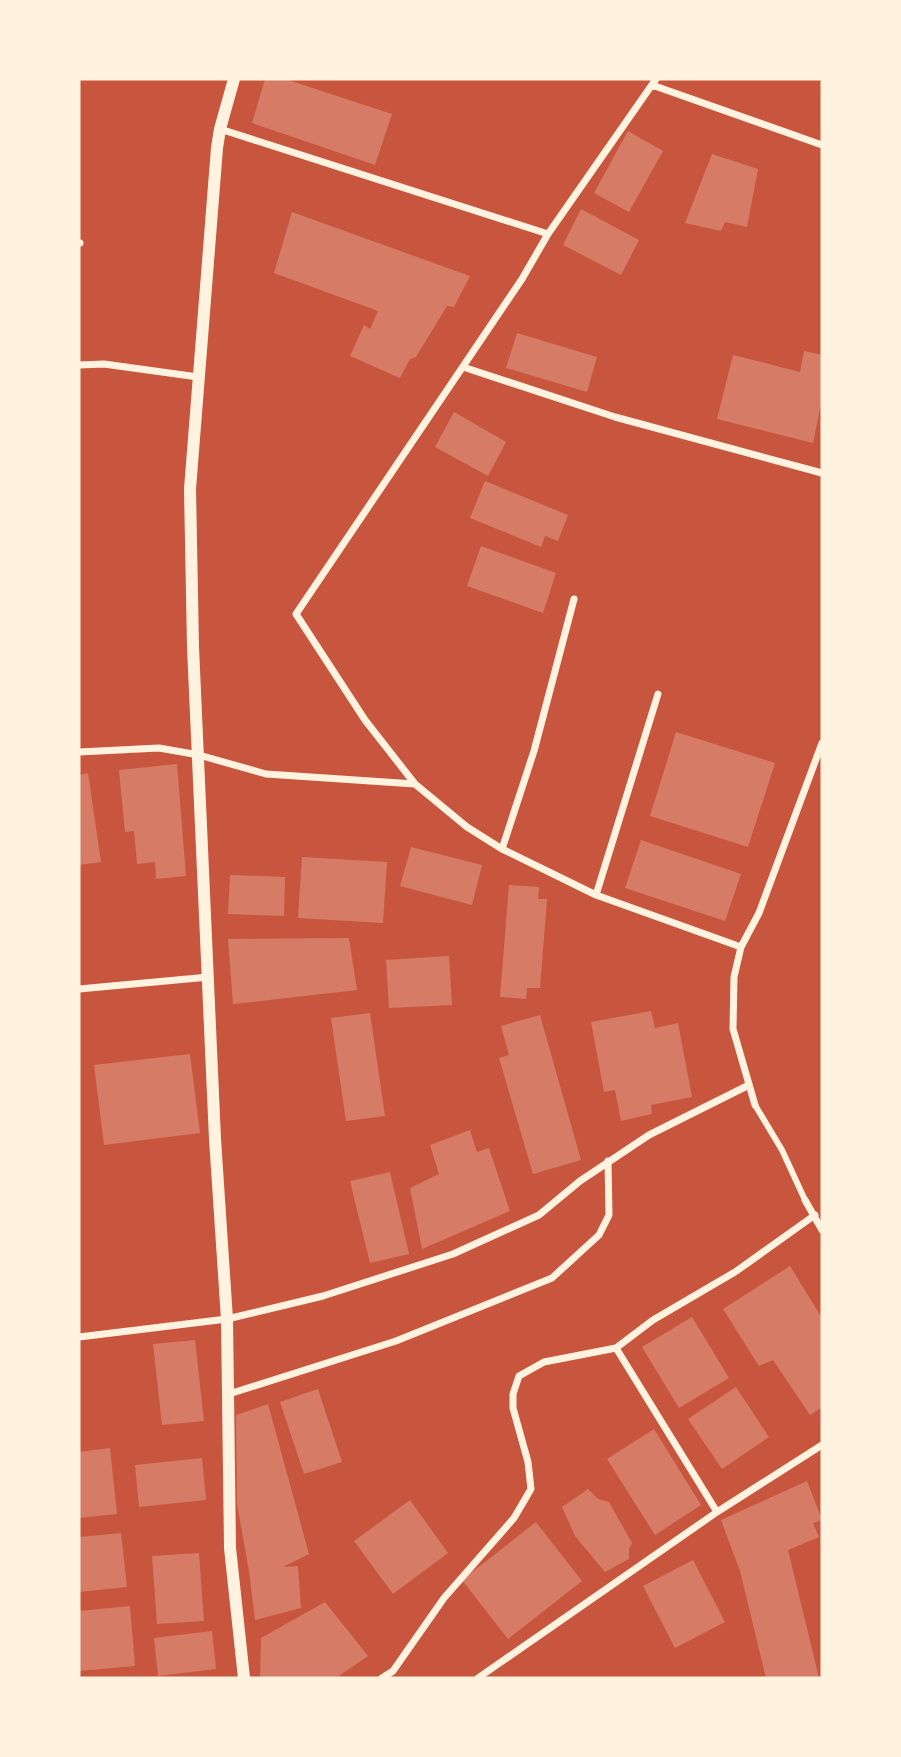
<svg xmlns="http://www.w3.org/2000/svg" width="901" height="1757" font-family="Barlow,sans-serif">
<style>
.building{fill:#d67c66}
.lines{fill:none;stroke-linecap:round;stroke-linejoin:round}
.pedestrian{stroke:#fff3e0;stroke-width:6}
.minor{stroke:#fff3e0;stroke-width:7}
.tertiary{stroke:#fff3e0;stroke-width:12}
</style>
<rect width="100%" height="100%" fill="#c8553d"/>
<path class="building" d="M265,79h20l107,35 -17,51 -123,-42z
M628,131l35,20 -34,61 -35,-19z
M712,154l46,15 -11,58 -22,-5 -4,9 -36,-8z
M581,209l58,31 -18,35 -58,-30z
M292,212l178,64 -16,31 -7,-1 -31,51 -6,2 -10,19 -50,-22 14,-31 6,4 8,-18 -104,-38z
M517,333l80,24 -10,35 -81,-24z
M804,351l18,4v44l-9,44 -96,-24 16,-64 67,17z
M454,412l52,30 -18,34 -53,-29z
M485,481l83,34 -10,26 -13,-5 -4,11 -71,-29z
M481,546l75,27 -13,40 -76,-27z
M676,732l99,31 -27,84 -98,-31z
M177,764l9,112 -30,3 -1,-17 -18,2 -3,-33 -9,1 -6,-62z
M88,773l13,89 -22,3v-90z
M641,840l100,34 -16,47 -100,-33z
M411,847l71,18 -10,40 -72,-19z
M302,857l85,5 -4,61 -85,-5z
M230,875l55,2 -1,39 -56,-2z
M509,885l30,2 -1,12h9l-7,89h-13l-1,11 -26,-2z
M349,938l8,52 -124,14 -5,-65z
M449,956l3,49 -63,3 -3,-48z
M651,1011l4,17 23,-5 14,74 -41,8 1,9 -31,7 -6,-31 -11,2 -13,-70z
M370,1013l15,103 -39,5 -15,-103z
M540,1015l41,145 -48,14 -34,-116 10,-3 -8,-29z
M190,1054l10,79 -96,12 -10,-80z
M470,1130l7,22 12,-4 21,63 -88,38 -12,-61 29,-14 -9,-29z
M390,1172l19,82 -39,9 -20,-82z
M790,1266l32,52v89l-12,8 -37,-55 -14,6 -36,-57z
M692,1317l37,61 -50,30 -37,-61z
M195,1340l9,81 -42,4 -9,-81z
M736,1387l33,50 -47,32 -34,-50z
M318,1389l24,73 -38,12 -24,-72z
M268,1404l41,150 -26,13 15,-1 3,42 -46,12 -6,-49 -12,-67 -1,-89z
M654,1429l47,76 -46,30 -48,-76z
M110,1448l7,66 -38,4v-66z
M202,1458l4,42 -67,7 -4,-42z
M807,1481l15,39 -9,3 6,14 -31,13 31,128h-53l-26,-107 -19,-51z
M588,1489l10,10 11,3 23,41 -3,6v10l-24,13 -30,-36 -13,-29z
M410,1500l38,53 -55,41 -39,-53z
M536,1522l46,59 -74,58 -46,-59z
M121,1533l6,54 -48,5v-55z
M199,1553l5,68 -47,3 -5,-68z
M693,1560l32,62 -50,26 -32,-62z
M325,1602l43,54 -32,22h-76l1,-40z
M130,1606l5,60 -56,5v-60z
M212,1631l4,38 -58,7 -4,-38z"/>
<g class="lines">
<path class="pedestrian" d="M755,1105l27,45 23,50"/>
<path class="minor" d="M656,79l-108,155 -26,45 -226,335 69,106 50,64 52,43 35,22 94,46 145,52
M652,85l170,60
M220,129l328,105
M79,243h1
M79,365l25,-1 94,13
M463,367l152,50 207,56
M79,752l80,-4 40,7 67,19 149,10
M502,849l32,-98 40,-152
M596,895l62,-201
M79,989l130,-12
M755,1105l-22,-76 1,-52 7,-30 18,-34 63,-170
M805,1200l17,30
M79,1337l148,-18 96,-23 130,-42 86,-39 41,-34 69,-46 100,-50
M616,1348l101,164
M229,1394l167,-53 156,-63 47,-43 10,-20 -1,-54
M382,1678l11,-7 51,-73 70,-80 17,-29 -3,-27 -15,-54v-14l6,-18 25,-14 72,-14 37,-28 82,-48 80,-57
M478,1678l239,-166 105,-67"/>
<path class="tertiary" d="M234,79l-14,50 -3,19 -27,341 3,158 22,492 12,180 3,229 14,130"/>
</g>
<rect width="901" height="1757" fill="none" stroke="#fff3e0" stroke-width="161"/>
</svg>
